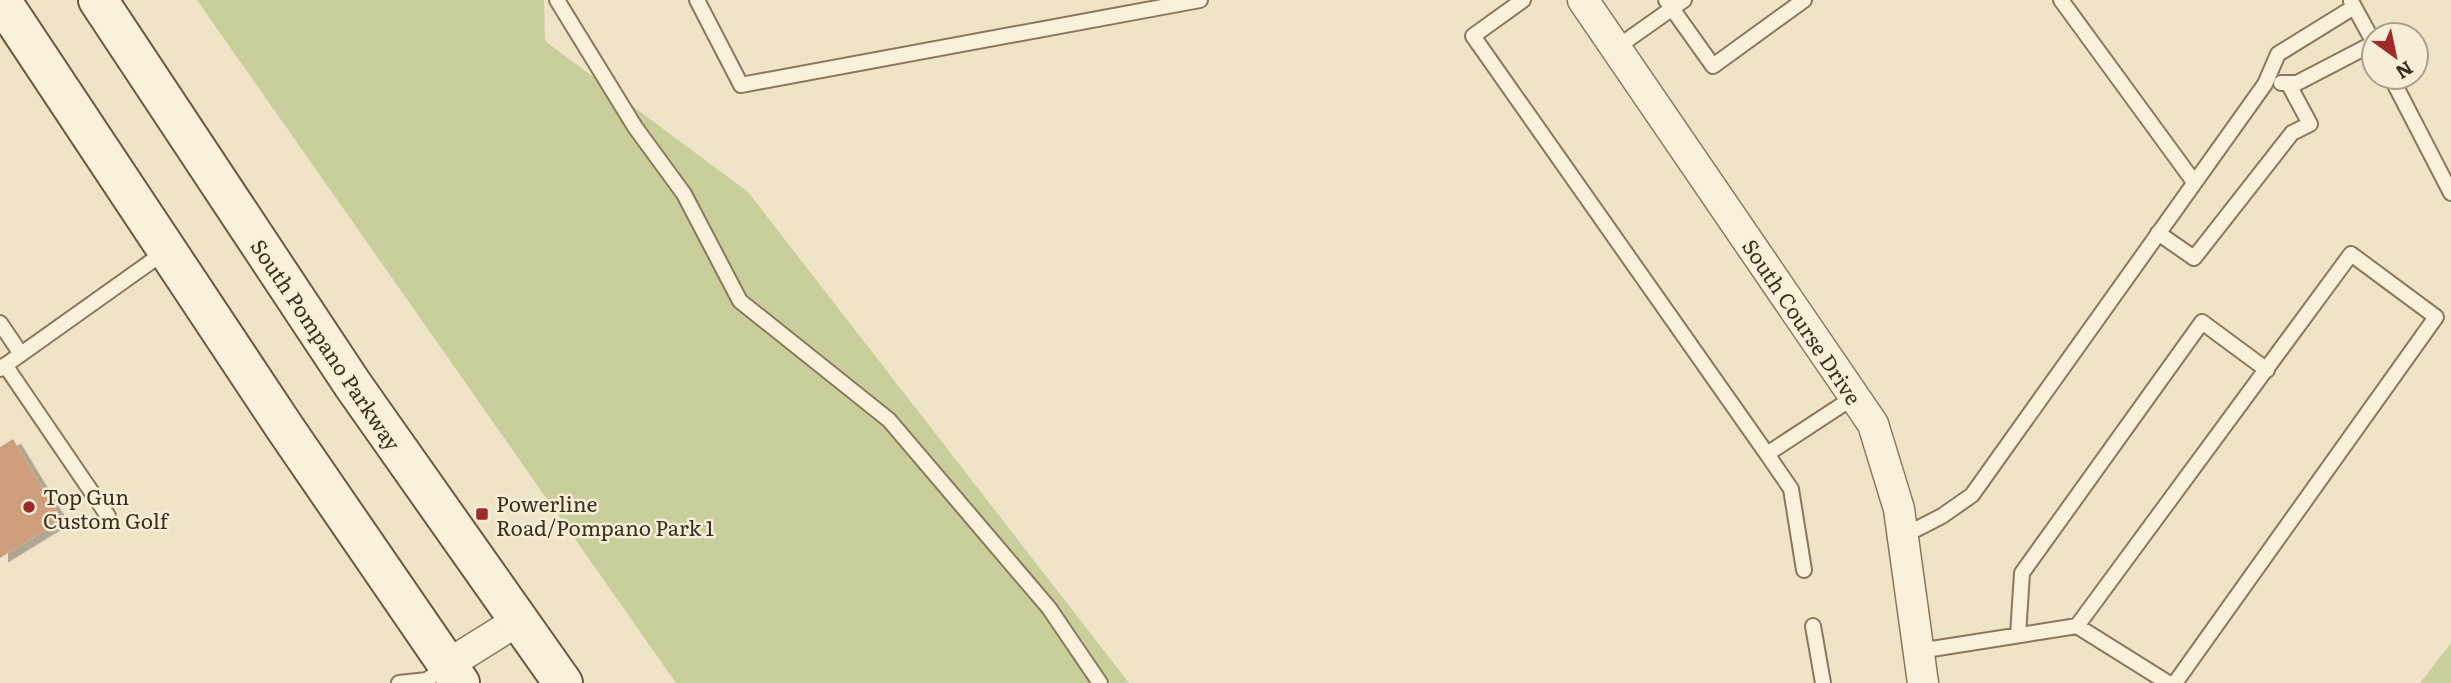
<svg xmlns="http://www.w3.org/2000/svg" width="2451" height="683" font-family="Literata,serif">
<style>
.green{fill:#c9cf9b}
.building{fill:#cf9f7d;filter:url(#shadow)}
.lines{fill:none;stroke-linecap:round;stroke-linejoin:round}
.service-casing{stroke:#8d765c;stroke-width:18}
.minor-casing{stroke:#8d765c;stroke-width:33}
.secondary-casing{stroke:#6f573f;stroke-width:42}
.service{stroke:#faf1dc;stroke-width:14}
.minor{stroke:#faf1dc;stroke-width:30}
.secondary{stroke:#faf1dc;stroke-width:38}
.poi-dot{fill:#9e2a2b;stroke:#f7eed8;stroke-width:2.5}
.labels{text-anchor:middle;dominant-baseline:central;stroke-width:5;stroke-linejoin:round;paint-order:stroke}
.street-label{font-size:21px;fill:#3d2e20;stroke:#f7eed8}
.poi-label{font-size:21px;fill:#3d2e20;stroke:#f7eed8;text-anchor:start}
</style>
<defs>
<filter id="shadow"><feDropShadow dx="8" dy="4.5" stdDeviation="0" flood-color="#0004"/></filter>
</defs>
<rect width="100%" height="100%" fill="#f0e4c8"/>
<path class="green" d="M197,0h347l1,41 203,151 381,491h-453z
M2451,643v40h-31z"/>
<path class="building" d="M13,439l49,81 -62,38v-111z"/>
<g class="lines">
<defs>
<path id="service" d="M557,0l78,127 49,67 56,107 149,119 160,188 51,75
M697,0l44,85 459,-85
M1523,0l-50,36 294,418 87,-57
M1666,0l47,66 91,-66
M2061,0l133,182
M1616,48l68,-48
M2391,77l60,116
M2281,83h16l77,-40 -23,-42
M2158,233l36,25 98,-125 18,-9 -22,-41
M0,323l21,31
M5,365l103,151
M0,369l166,-118
M1767,454l24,35 13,81
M1903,536l39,-20 30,-21 293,-411 13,-30 76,-47
M1813,626l10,57
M2077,626l274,-372 85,63 -261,366
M2018,635l4,-62 180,-251 65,48
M1919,651l158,-25 91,57
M399,683l28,-3 19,-14"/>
<path id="minor" d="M1583,0l290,424 26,85 24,174
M447,665l72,-45"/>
<path id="secondary" d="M1,0l284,428 175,255
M98,0l255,385 210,298"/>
</defs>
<use href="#service" class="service-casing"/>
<use href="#minor" class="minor-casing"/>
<use href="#secondary" class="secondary-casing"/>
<use href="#service" class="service"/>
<use href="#minor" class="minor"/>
<use href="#secondary" class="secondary"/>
</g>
<g class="poi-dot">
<circle cx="29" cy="507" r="7"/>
<rect x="475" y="507" width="14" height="14" rx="3.5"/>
</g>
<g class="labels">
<g class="street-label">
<text transform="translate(1803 321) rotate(56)">South Course Drive</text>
<text transform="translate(327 344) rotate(56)">South Pompano Parkway</text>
</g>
<g class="poi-label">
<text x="43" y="495">Top Gun<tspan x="43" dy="24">Custom Golf</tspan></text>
<text x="496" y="502">Powerline<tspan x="496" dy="24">Road/Pompano Park 1</tspan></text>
</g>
</g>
<g transform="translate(2395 56) rotate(147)"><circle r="33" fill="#f7eed8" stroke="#ada18e" stroke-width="2"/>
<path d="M0-5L12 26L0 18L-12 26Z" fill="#9e2a2b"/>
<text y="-10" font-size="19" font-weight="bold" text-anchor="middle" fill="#3d2e20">N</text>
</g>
</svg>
